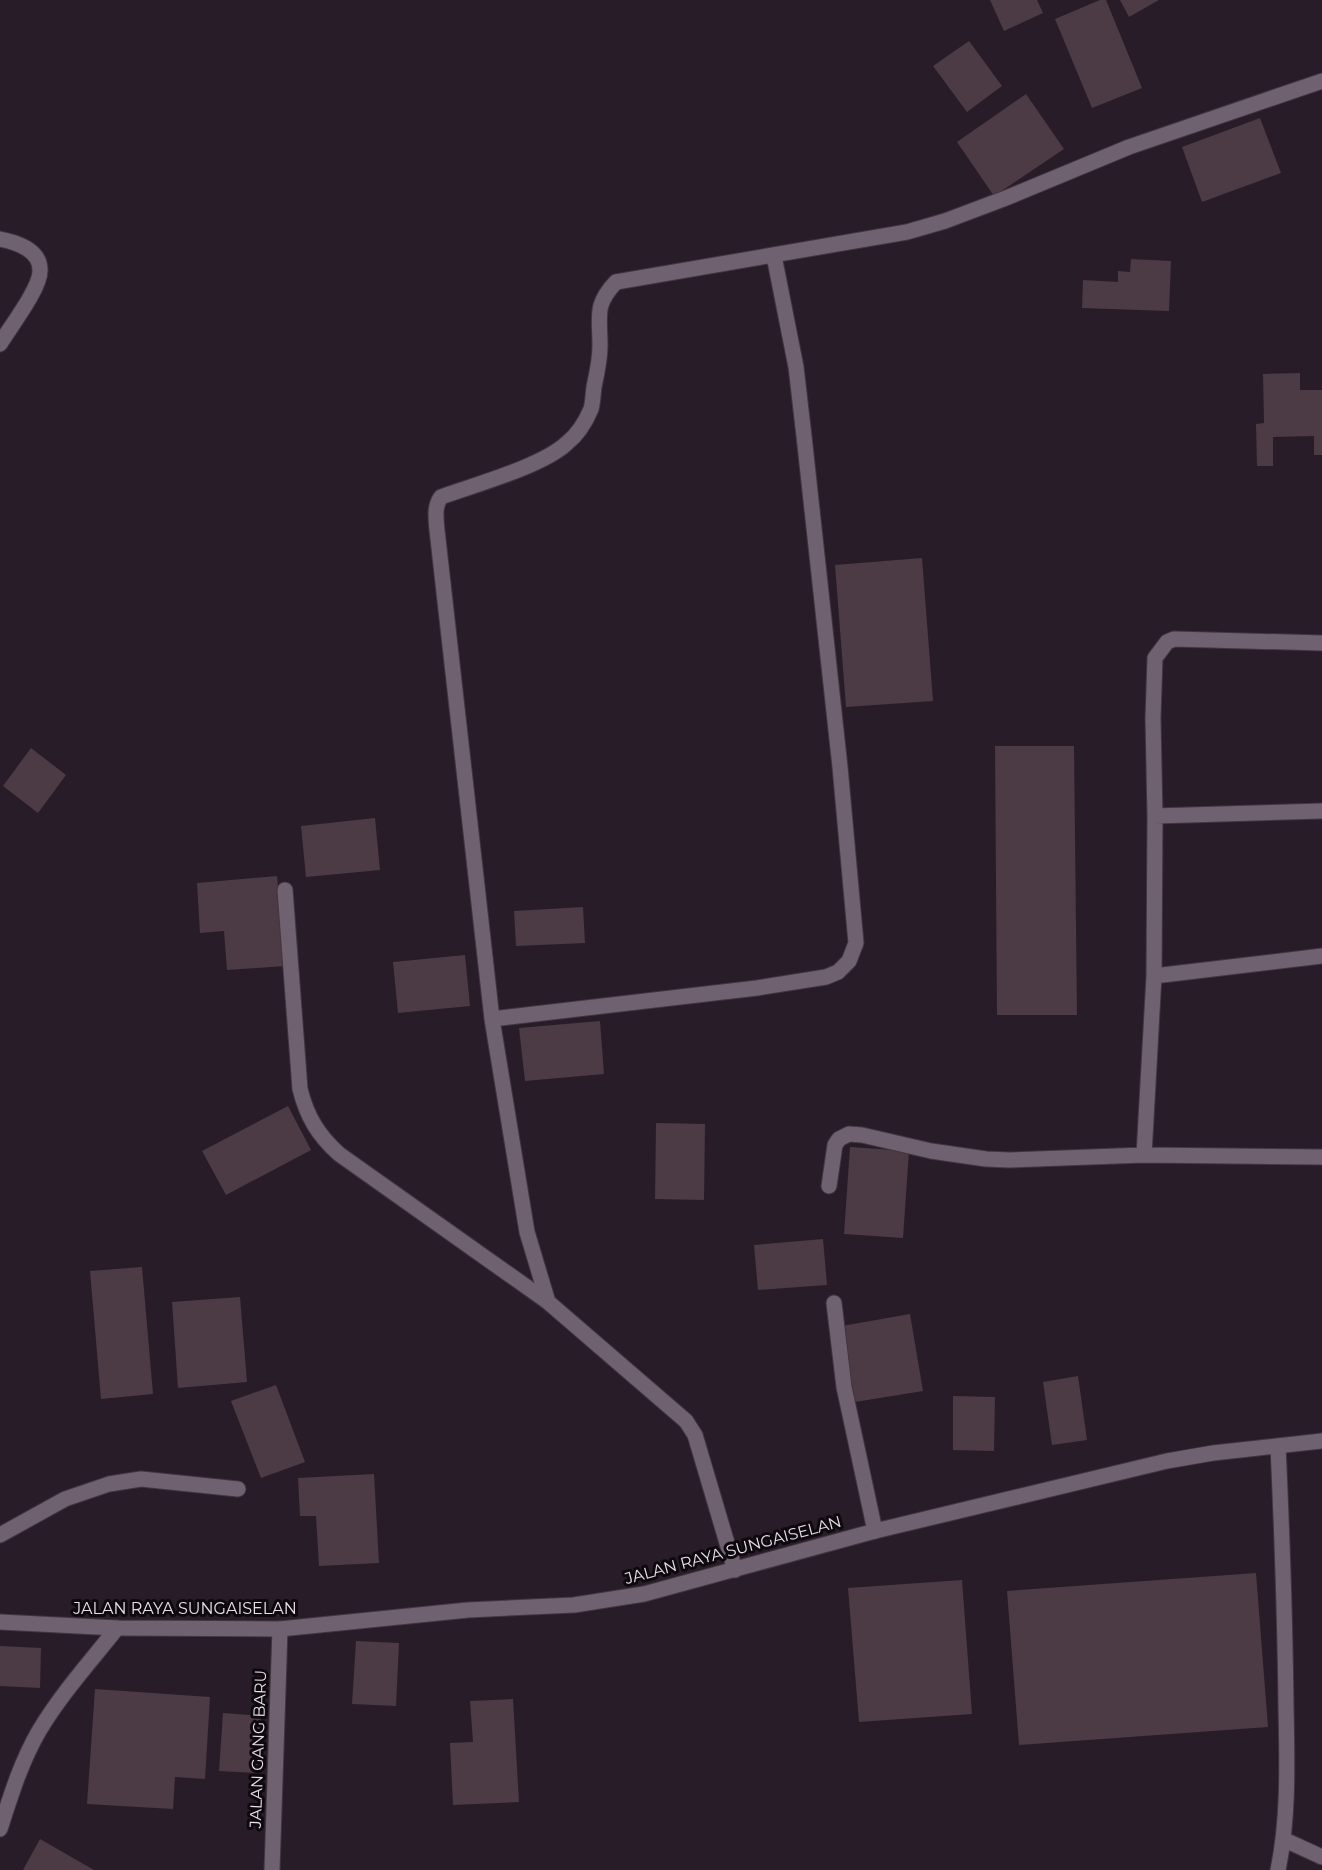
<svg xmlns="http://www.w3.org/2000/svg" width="1322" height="1870" font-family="Montserrat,sans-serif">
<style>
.building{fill:#4c3a44}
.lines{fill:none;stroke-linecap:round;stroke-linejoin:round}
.minor-casing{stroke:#413641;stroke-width:17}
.secondary-casing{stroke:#413641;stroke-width:17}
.minor{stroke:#706171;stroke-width:15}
.secondary{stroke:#706171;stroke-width:15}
.labels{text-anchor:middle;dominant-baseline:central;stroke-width:6;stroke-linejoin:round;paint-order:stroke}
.street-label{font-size:16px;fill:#e9e0e9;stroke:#0e090e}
</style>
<rect width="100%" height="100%" fill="#291c29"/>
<path class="building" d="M990,0h47l6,13 -39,18z
M1100,0h6l36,88 -50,20 -37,-89z
M1120,0h39l-30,17z
M969,41l33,45 -35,26 -34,-46z
M1026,94l38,55 -70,47 -37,-54z
M1260,118l21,55 -79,29 -20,-55z
M1131,259l40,2 -2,50 -87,-3 1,-28 35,2v-11l12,1z
M1300,373v17h22v65h-8v-19l-41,1v29h-16l-1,-42 8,-1 -1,-49z
M922,558l11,143 -87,6 -11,-142z
M995,746h79l3,269h-80z
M31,748l35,27 -28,38 -35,-27z
M375,818l5,52 -74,7 -5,-51z
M277,876l8,90 -58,4 -3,-39 -24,2 -3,-50z
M583,907l2,36 -69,3 -2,-35z
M465,955l5,51 -72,7 -5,-51z
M600,1021l4,53 -79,7 -6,-53z
M288,1106l23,44 -85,45 -24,-44z
M656,1123l49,1 -1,76 -49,-1z
M850,1147l59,4 -6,87 -59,-4z
M823,1239l4,46 -69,5 -4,-45z
M142,1267l11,127 -52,5 -11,-128z
M240,1297l7,85 -69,6 -6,-86z
M910,1314l13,77 -68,11 -13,-76z
M1078,1376l9,64 -35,5 -9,-63z
M276,1385l29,77 -44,16 -30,-77z
M953,1396l42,1 -1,54 -41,-1z
M374,1474l5,89 -60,3 -3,-50h-16l-2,-38z
M1256,1573l12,154 -249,18 -12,-154z
M962,1580l10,134 -113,8 -11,-134z
M356,1641l43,2 -3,63 -44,-2z
M0,1646l41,2 -1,40 -40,-2z
M95,1689l115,8 -5,82 -30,-2 -2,32 -86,-5z
M513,1699l6,103 -66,3 -3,-62 23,-1 -3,-41z
M223,1713l38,3 -5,57 -37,-2z
M40,1839l54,31h-71z"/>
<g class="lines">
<defs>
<path id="minor" d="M0,239c16,3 41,11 40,32 0,18 -30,56 -40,73
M1155,816l167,-5
M285,890l15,199c7,28 18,46 39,65l209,148
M1154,976l1,-160 -2,-98 2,-60 12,-16 7,-3 148,4
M492,1019l265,-31 69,-11 12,-5 11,-11 7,-18 -16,-176 -36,-331 -8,-69 -22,-111
M1144,1155l10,-179 168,-20
M829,1186l6,-41 4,-6 10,-5 13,1 69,16 55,8 23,1 135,-5 178,2
M834,1303l10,84 31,144
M0,1535l65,-36 44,-15 32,-5 97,10
M735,1570l-40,-135 -9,-14 -138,-119 -21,-70 -35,-213 -55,-489c-1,-11 -3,-24 4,-33 33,-12 102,-31 126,-54 10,-8 19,-22 24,-34 2,-7 2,-15 3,-22 3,-14 6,-27 6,-41 0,-30 -6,-41 16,-64l291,-50 38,-11 61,-23 123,-51 193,-66
M0,1829c11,-34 21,-67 39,-98 22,-37 52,-70 78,-103
M1285,1840l37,17
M272,1870l8,-241
M1278,1870c11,-53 9,-110 8,-164 -1,-87 -4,-173 -8,-260"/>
<path id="secondary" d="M0,1622l117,6 163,1 188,-19 106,-5 70,-11 231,-63 292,-70 46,-8 109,-12"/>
</defs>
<use href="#minor" class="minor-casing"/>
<use href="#secondary" class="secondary-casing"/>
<use href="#minor" class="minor"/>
<use href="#secondary" class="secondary"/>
</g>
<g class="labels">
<g class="street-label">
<text transform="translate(733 1550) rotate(-15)">JALAN RAYA SUNGAISELAN</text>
<text x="185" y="1608">JALAN RAYA SUNGAISELAN</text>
<text transform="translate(258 1749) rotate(-88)">JALAN GANG BARU</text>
</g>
</g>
</svg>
